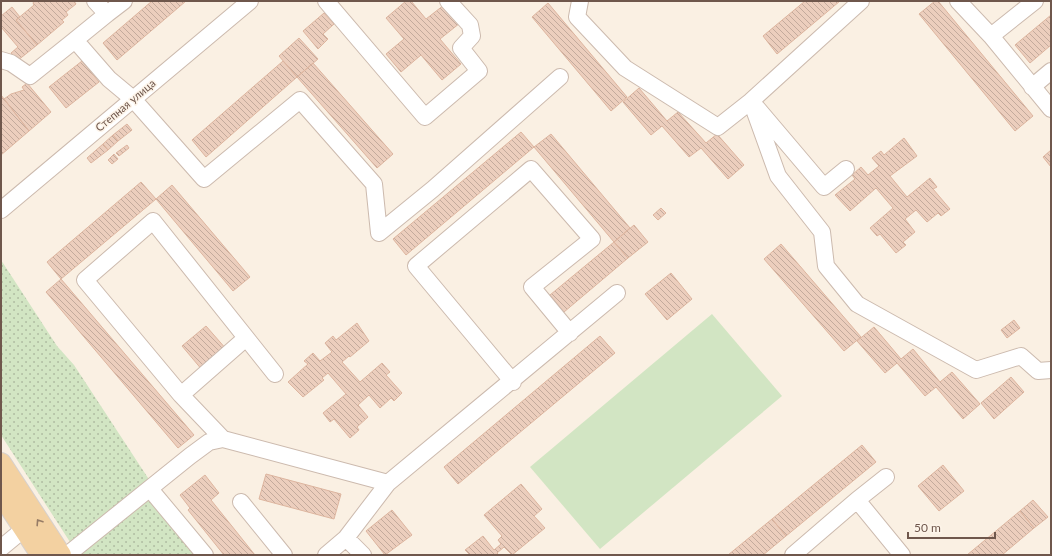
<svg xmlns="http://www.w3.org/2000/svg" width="1052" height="556" font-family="Lato,sans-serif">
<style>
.grass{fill:url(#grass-dots)}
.garden{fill:#d2e5c3}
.building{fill:url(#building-back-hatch);stroke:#ddb59f}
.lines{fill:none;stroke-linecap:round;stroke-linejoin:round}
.minor-casing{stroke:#ccbaae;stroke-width:18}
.major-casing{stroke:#d7d0cd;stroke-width:22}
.minor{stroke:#fff;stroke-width:16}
.major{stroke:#f3d1a1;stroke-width:20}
.oneway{stroke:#977c66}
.labels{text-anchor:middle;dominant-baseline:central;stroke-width:3;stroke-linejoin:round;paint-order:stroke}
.street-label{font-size:11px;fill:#6f574c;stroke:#fdf4e9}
</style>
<defs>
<pattern id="grass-dots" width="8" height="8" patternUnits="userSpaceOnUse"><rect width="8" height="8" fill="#d2e5c3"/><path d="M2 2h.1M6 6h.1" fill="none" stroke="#afbca1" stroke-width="1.8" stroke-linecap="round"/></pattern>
<pattern id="building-back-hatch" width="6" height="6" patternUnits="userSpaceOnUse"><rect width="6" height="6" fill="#eccebd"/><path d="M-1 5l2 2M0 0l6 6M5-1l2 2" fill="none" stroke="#c3aa9c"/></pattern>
</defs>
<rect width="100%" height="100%" fill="#faf0e3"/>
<path class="grass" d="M1,260l56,86 17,19 76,116 -74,60 -6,1 -69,-107z
M149,496l46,59h-117z"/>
<path class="garden" d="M712,314l70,82 -182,153 -70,-82z"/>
<path class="building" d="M34,1h40l2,3 -10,8 2,3 -6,5 2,2 -27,23 -21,-25 18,-15 -1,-2z
M152,1h34l-69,59 -14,-17z
M406,1h5l15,18 18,-14 16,18 -20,16 21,25 -19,16 -21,-25 -20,17 -15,-18 18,-15 -18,-21z
M805,1h35l-63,53 -14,-18z
M935,1h3l95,115 -18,15 -96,-117z
M548,3l79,94 -16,14 -79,-94z
M12,7l8,10 -4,3 21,25 -20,16 -6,-8 7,-6 -17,-20v-11z
M324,13l10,11 -11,10 5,5 -10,10 -15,-18z
M1051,15v30l-21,18 -15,-18z
M299,38l19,21 -21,18 -18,-21z
M82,61l17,21 -33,26 -17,-21z
M283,61l14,16 -91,80 -14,-17z
M313,63l80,91 -16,14 -80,-91z
M27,83l24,29 -22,19 -25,-32 7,-5 13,-4 -2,-3z
M639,88l28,33 11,-9 28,31 11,-9 27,31 -16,14 -27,-31 -12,9 -27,-31 -11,9 -28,-33z
M1,95l28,36 -28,24z
M127,124l5,6 -14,11 -5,-6z
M521,132l13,15 -128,108 -13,-16z
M551,134l79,94 -16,14 -80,-95z
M113,135l5,6 -10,9 -5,-6z
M904,138l13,18 -27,20 17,21 23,-19 7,9 -4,2 17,20 -9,7 -3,-3 -11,9 -11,-12 -11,9 10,13 -12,10 3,3 -10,8 -16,-19 -3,2 -7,-8 23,-20 -17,-20 -26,23 -15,-16 20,-16 -3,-4 9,-8 7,8 11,-9 -7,-8 9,-7 3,4z
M103,144l5,6 -17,13 -4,-5z
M127,145l2,3 -10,8 -3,-3z
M1051,150v17l-8,-10z
M114,154l4,5 -6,5 -4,-4z
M141,182l15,17 -95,80 -14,-17z
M172,185l78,92 -17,14 -77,-92z
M661,208l5,5 -8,7 -5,-5z
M634,225l14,17 -20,16 -14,-16z
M614,242l14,16 -64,54 -14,-17z
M781,244l80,93 -17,14 -80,-92z
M671,273l21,26 -25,21 -22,-26z
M61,279l133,156 -16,13 -132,-156z
M1014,320l6,8 -13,10 -6,-8z
M357,323l12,18 -19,16 -1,-1 -7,6 18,20 22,-19 8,9 -4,3 16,18 -8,8 -3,-3 -11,10 -11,-13 -11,10 10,12 -11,10 2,3 -9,8 -16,-19 -4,3 -7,-9 23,-19 -18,-21 -6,5 2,2 -21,17 -15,-15 20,-18 -4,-3 9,-8 7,8 12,-9 -7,-9 8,-7 3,4z
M206,326l21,24 -24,21 -21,-25z
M874,327l27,32 12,-10 27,33 12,-10 28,32 -17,15 -27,-32 -11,9 -28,-33 -12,10 -28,-32z
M600,336l15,17 -157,131 -14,-17z
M1011,377l13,15 -30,27 -13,-16z
M862,445l14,17 -90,74 -14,-17z
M943,465l21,26 -25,20 -21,-25z
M266,474l75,20 -7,25 -75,-20z
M205,475l14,18 -8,7 44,55h-31l-36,-45 2,-2 -10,-13z
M521,484l21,25 -8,7 11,12 -33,27 -8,-8 -7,6 2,2h-29l-5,-5 18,-14 11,14 7,-6 -3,-4 4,-4 -18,-21z
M1033,500l15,17 -14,11 -14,-17z
M392,510l20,25 -27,20 -19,-24z
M1020,511l14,17 -32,27h-35z
M772,519l14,17 -23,19h-35z"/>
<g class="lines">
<defs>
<path id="minor" d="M95,1l12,13 -32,26 34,39 24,20 71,80 96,-79 74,84 5,49
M326,1l99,116 54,-46 -18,-23 11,-12 -2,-11 -22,-24
M580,1l-3,16 48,51 93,59 33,-26 110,-100
M958,1l33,35 44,-35
M107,14l17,-13
M991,36l60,73
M1,60l10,3 19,13 45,-36
M1032,87l19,-16
M751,101l27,75 44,56 4,34 31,38 119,66 45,-14 17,15 13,-1
M757,108l67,79 22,-18
M1,210l249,-209
M379,233l54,-44 127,-112
M513,382l-97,-116 115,-97 61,70 -60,48 38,46
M181,395l65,-57
M223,439l-42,-44 -96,-115 68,-59 122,153
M150,489l55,66
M857,500l29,-23
M241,502l43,53
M1,548l23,-19
M67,555l123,-99 19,-14 14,-3 165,44 229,-190
M326,555l20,-17
M363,555l-17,-17 42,-55
M793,555l64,-55 45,55"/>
<path id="major" d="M1,463l60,92
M1,494l40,61"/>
</defs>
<use href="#minor" class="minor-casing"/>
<use href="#major" class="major-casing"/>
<use href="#minor" class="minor"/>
<use href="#major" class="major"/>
</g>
<defs><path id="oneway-chevron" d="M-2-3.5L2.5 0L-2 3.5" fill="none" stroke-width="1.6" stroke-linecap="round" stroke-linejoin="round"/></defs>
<use class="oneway" href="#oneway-chevron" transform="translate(39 522) rotate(-123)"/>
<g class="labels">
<g class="street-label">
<text transform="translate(125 105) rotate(-40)">Степная улица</text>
</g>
</g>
<rect width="1052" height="556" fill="none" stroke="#6f574c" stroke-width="4"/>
<path d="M908 532v6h87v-6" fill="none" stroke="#6f574c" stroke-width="2"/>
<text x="914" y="532" font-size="12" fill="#6f574c" stroke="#fdf4e9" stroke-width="3" paint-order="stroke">50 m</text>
</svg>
